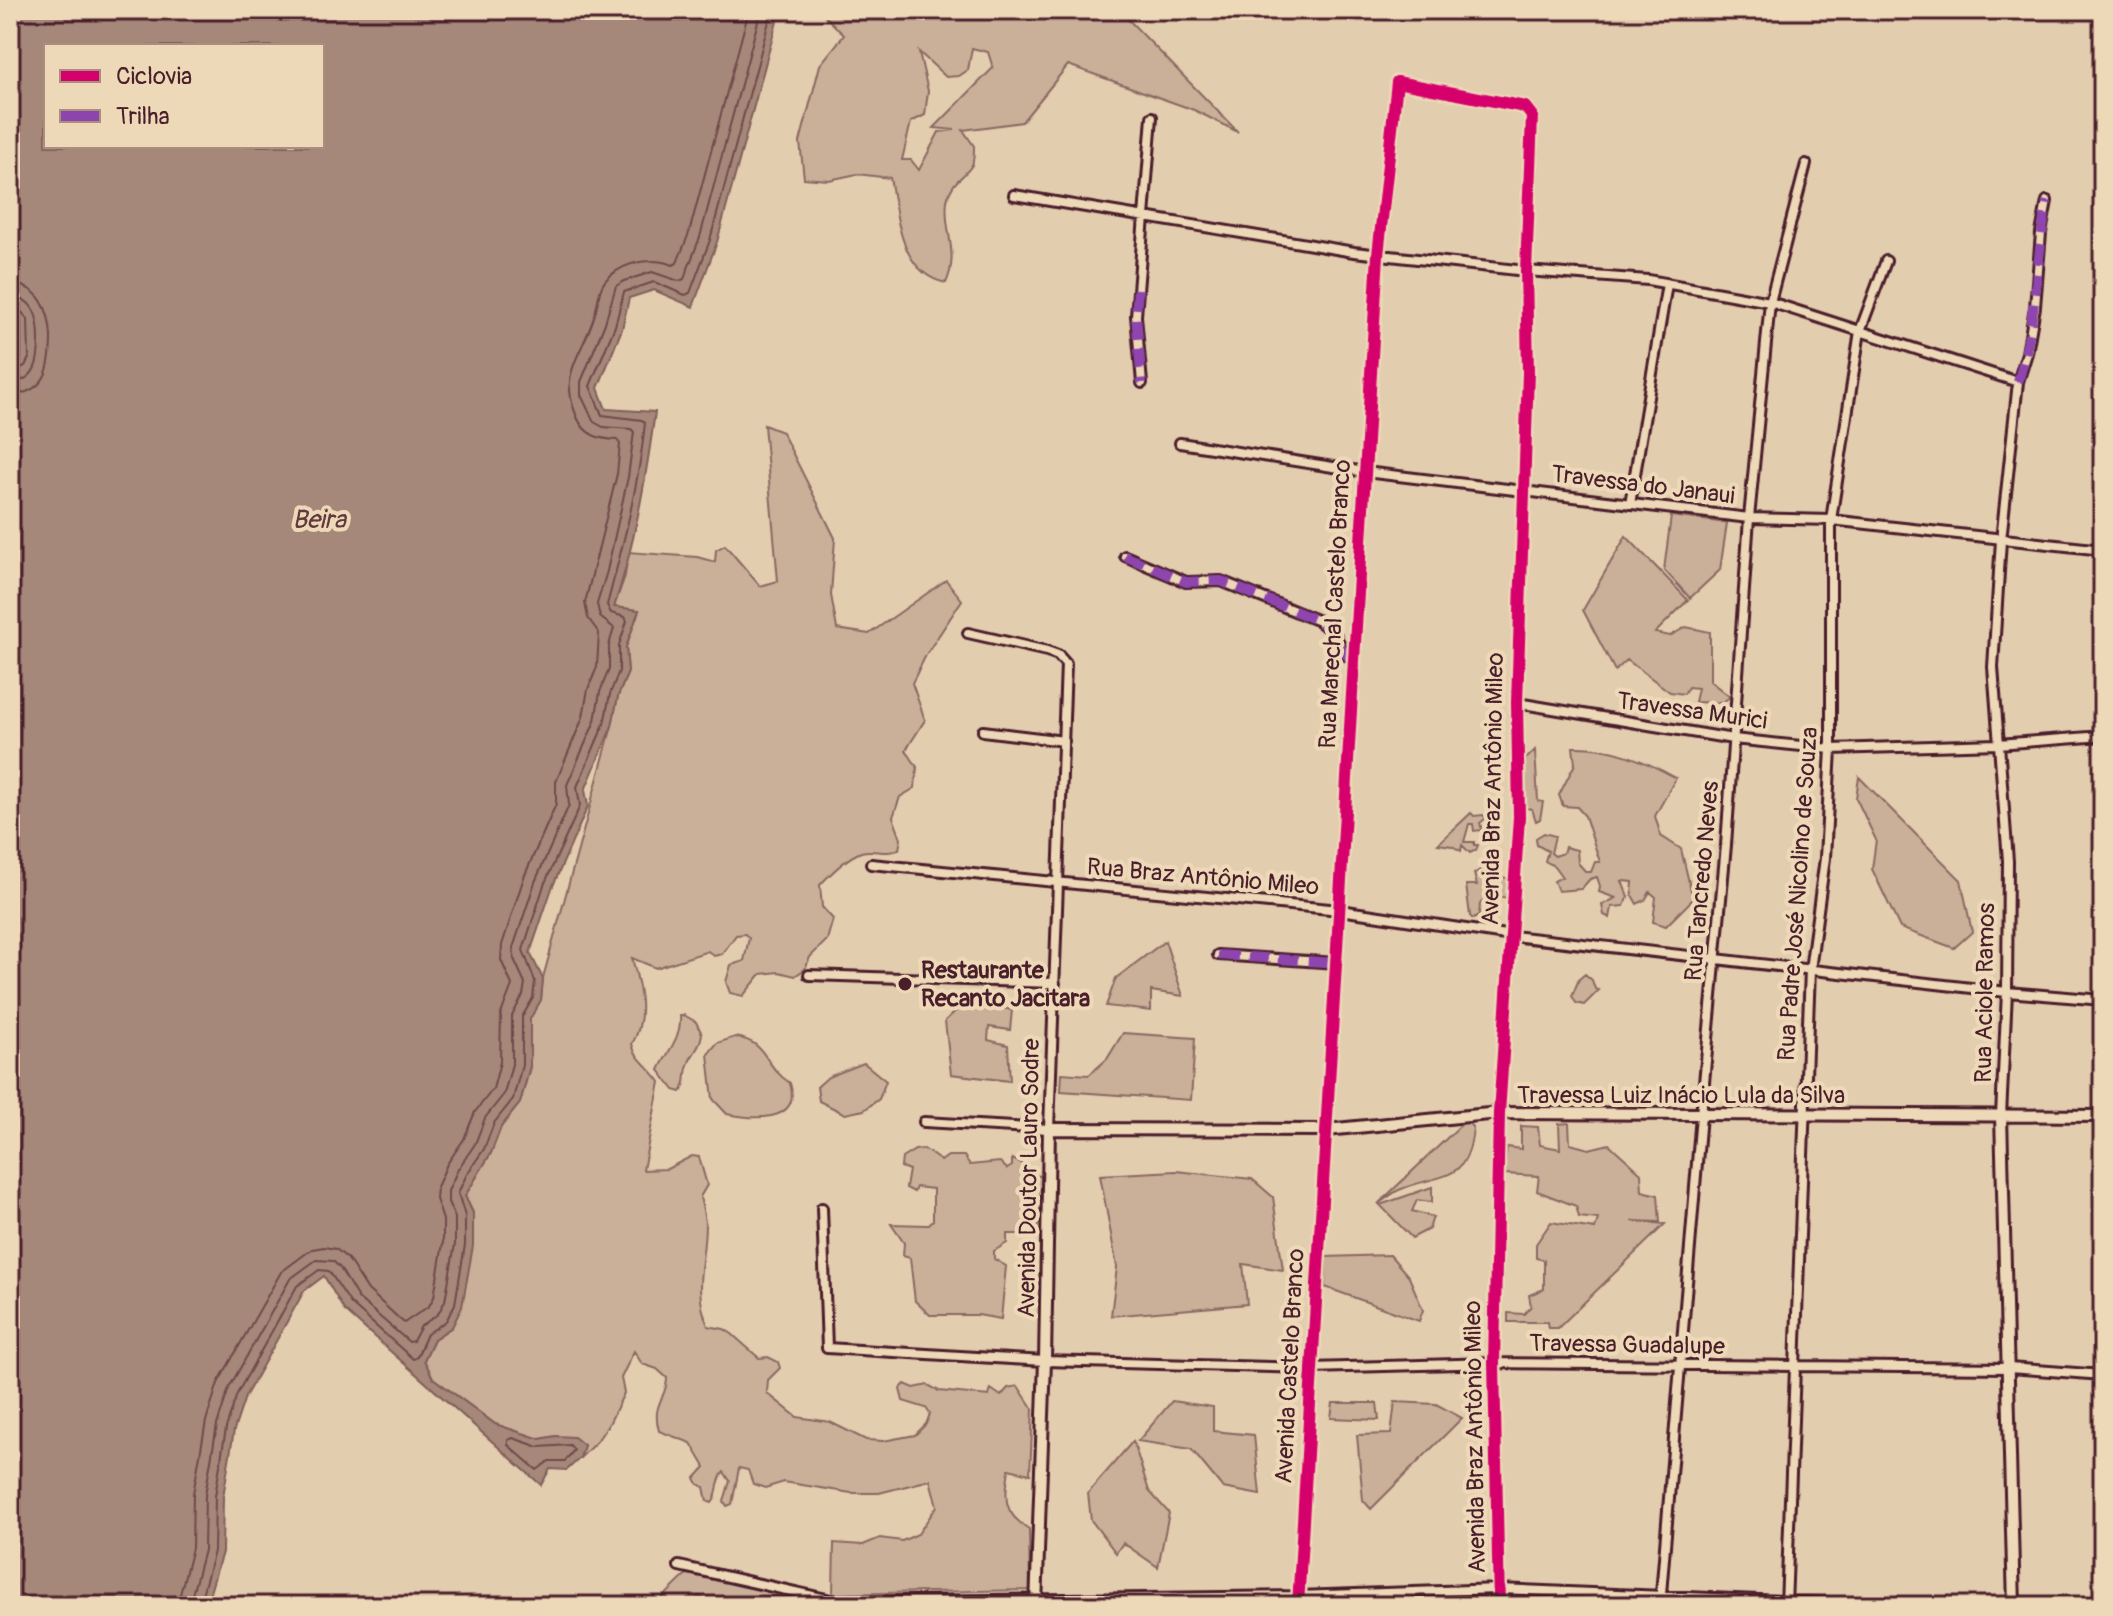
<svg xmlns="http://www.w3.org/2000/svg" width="2113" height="1616" font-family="Pangolin,sans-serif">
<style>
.green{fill:#cab099;stroke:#8a6862;stroke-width:2;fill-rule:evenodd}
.water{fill:#a6887a;stroke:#815e5a;stroke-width:2;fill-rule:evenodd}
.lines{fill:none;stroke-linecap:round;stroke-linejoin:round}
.shore{stroke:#6f494b;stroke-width:2}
.minor-casing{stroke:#4a1f2b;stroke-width:14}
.tertiary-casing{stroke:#4a1f2b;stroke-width:16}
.minor{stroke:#edd8b7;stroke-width:8}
.tertiary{stroke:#edd8b7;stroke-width:10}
.quiet{stroke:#8e44ad;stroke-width:10;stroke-dasharray:20 10;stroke-linecap:butt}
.cycleway-casing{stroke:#edd8b7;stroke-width:17}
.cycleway{stroke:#d6006c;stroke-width:12}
.poi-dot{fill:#4a1f2b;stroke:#edd8b7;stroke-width:3}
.labels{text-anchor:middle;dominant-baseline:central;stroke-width:8;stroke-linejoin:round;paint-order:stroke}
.street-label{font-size:24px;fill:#4a1f2b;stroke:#edd8b7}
.poi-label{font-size:24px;font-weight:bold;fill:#4a1f2b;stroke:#edd8b7;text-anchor:start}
.water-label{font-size:26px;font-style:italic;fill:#61393f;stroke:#edd8b7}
</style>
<rect width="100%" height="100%" fill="#e3cdaf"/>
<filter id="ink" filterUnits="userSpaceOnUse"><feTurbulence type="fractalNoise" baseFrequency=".0125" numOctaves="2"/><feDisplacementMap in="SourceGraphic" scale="16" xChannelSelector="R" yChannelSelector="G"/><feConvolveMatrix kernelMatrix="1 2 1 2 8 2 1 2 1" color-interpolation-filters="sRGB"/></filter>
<g filter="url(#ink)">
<path class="green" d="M819,10h300l119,122 -44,-22 -126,-45 -46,57 -59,8 11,16c0,5 0,14 -2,19 -8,13 -21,16 -25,36 -4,29 13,52 -1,82 -47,-10 -48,-67 -56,-105l-33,-4 -28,6 -25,-2 -4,-36 20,-77 24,-30zM972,48l16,4 5,16 -59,60 21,2 -16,2 -20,38 -8,-10h-9l9,-38 14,-7 3,-24 -9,-39 27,25 13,-1 9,-6z
M764,425l18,7 53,106 -4,57 6,34 32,5 77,-54 16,20 -36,55 -14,28 13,37 -19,30 11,17 -2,21 -15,9 -7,20 8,22 -2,10c-13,7 -25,-1 -38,3 -15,6 -30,21 -41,33l2,22 11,12 -6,21 -17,17 -5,12 -10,7 -16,-4 -18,2 -18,22 -13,-3 -4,-11 5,-17 13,-4 5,-23 -4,-4 -9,1 -14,19 -8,2 -6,-5 -52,17 -24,-10c8,29 16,59 0,86 3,15 19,24 28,38l-17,88 24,-1 25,-13 7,1 8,28 -7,12c2,8 4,17 5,26 0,40 -13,63 3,103l16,3 8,5 27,24 9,-1 10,5 2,6 -12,12 -1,13 30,24 33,5 36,18 17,1 32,-6 11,-11 4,-10 -4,-6 -23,-7 -3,-12 5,-5 9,4 14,-3 11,6 50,5 2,-7 10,7 7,-8 10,-2 15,23 -3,65 -21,-5c-4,29 -7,44 20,60l1,61 -197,4 1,-51 29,2 17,-7 22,3 16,-7 19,-28 -7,-26 -51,13h-28l-67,-11 -19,6 -12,-4 -5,-14 -9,-2 -7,36 -5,2 -3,-5 6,-20 -6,-9c-9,9 -4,22 -12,31l-5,-2 -3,-14 -6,-3 -3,-6 10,-11 -14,-24 -32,-12c-8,-28 8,-32 8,-53l-10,-9 -15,-5 -8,-13 -13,27 3,15 -14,29 -13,19 -17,17 4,-13 -28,-9 -16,3 -45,-15 -62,-46 -9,-18 10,-21 18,-12 21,-114 -8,-17 26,-43 10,-26 19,-24 10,-36v-49l11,-18 2,-22 69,-252 6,-30 10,-24 -2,-25 13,-37 -25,-3 11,-31 3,-24 69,5 18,5 1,-12 9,-5 35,41 18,-5z
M1671,516l56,7 -7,47 -30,28 -26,-28z
M1626,536l62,64 -33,33 15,3 16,-9 24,5v49l20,16 -9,6 -26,-1 3,-14 -10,-1 -4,7 -14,-2 -43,-32 -12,11 -32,-61z
M1573,747c37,-1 71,13 103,31l-21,38 6,20 20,13 12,50 -27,27 -13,-4 3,-25 -6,-5 -5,8 -8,4 -5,-9 1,-13 -11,-1 6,16 -4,9 -12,1 -2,11 -6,-3 -2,-10 14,-7 -17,-6 1,-6 -3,-9 -7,2 -9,10 -23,2 -4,-10 8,-4 -8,-11 -9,-5 3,-10 -11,-6 -1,-7 8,-5 11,3 -4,17 4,3 8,-3 2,-6 12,3 1,13 8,9h5l4,-10h5l-15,-46 -8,-9 -14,-1 -4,-11 16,-31z
M1535,750l3,51 5,1 -3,17 -4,2 -4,-12 -7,-1 -3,-9 4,-40z
M1859,777l102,103 11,52 -18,16 -54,-20 -28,-59 4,-29 -20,-42z
M1471,813l3,3 9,-1 3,3 -6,5 2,7 -8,1 -1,-7h-4l-5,18h10v3h4l-2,5 -6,3 -8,-8 -1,6 -9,-5 -14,-2z
M1480,870l5,4 22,4v20c-12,-3 -18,-4 -27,6l-1,12 -6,3 -3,-3 -4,-31h11l-3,-11z
M1165,941l18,55 -32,-5v20l-45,-5 10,-28z
M1585,974l7,6 3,9 4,1 -15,15 -8,-2 -4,-7 7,-17z
M967,1000l45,10 -2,20 -21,-3 -1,13 20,5 2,36 -59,-7 -6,-53z
M684,1015l12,7 6,12c-3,18 -10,18 -14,31 -4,10 0,18 -7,27l-7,-2 -15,-20c8,-18 23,-33 21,-54z
M1123,1033l72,5 -4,62 -130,-9 1,-18 27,2 18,-16z
M735,1037c34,5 27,28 55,46 12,41 -38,36 -63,31l-14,-15 -5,-45 9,-11z
M864,1063l22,18 -7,18 -15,11 -19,4 -26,-13 -2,-14 11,-10z
M1466,1120l7,8c-5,57 -32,44 -74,62 -7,3 -14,10 -21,14z
M1569,1123l1,21 19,5 20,-5 32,29 1,18 16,4 2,27 -28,-1 33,3 -107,104h-10l-1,-6h-39v-9l16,1 7,-8 -2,-11 15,-6v-29l-8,-2v-14l15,-22 44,7 3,-10 -19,-2 -3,-11 -39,-15 2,-15 -35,-2 3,-27 14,2v-23l17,1 2,18 20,4 -1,-25z
M924,1149l17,12 7,-5h16l6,9 30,-3 7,7 5,-3v-7l9,4 8,12 13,1v27l-6,31h-29v9l-13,8v8l12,7 -5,53 -23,-4h-48l-15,-14 -5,-43 -7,-2 1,-13 -13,-19 37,1 5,-5v-31l-17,-2 -2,5 -8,-4 3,-18 -8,-3 1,-9 13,-8z
M1176,1171l76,8 21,18 10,73 -40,-6 4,40 -136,12 6,-49 -17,-92z
M1432,1187v15l-15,-2 -5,11 21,6 -4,12 -17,9 -32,-33z
M1390,1255l19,22 14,33 -4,11 -94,-34 1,-30z
M1172,1401l41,6v24l41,4 6,60 -37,-7 -32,-39 -53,-8z
M1395,1402l41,2 26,14 -91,91 -8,-9 -6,-65 34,-1z
M1333,1403h44l2,17 -48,-2z
M1133,1441l16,50 20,22 -11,54 -35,-24 -7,10 -25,-33 -3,-27z
M688,1573l148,32 -90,1v-7l-31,7 -16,-10 -8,10h-37z"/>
<path class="water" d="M10,10h770l-63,232 -24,65 -39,-17 -25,8 -7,31 -24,59 8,21 49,3c-9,65 -20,132 -41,195l25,3 -13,37 2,25 -10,24 -6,30 -27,64 3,16 -36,82 -22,65 13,26 -2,21 -11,19v47l-10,37 -19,24 -10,26 -26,43 8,17v33l-11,61 -10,20 -18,12 -10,21 9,18 62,46 45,15 16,-3 18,1 10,8 -4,13 -13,12 -17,-1 -9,16 -197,-175 -20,-34 -20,15 -59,106 -11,33 -11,67 -1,55 -16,54h-196v-1239l11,-9v-36l-11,-10zM46,46h276v100h-276z"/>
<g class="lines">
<path class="shore" d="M10,284c30,1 40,27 41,53 0,30 -4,56 -41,58
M10,296c25,2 29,23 29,44 0,22 -3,41 -29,43
M10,306l8,2 10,11 1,39 -4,8 -15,6
M513,1438l26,9 31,-2 4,5 -9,11h-16l-12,9 -29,-25v-5z
M177,1606l15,-58 1,-54 13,-73 12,-38 63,-111 31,-23 12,-2 12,2 12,10 20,31 36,33 25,-17 5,-9 9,-54v-23l-7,-21 1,-12 10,-23 17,-25 11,-27 18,-23 7,-27 1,-48 11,-29 -11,-25 1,-15 22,-68 32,-73v-22l27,-65 5,-28 9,-22 2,-34 -11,-15 -3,-15 32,-129 3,-30 -3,-4c-18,-1 -32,-4 -40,-23 -19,-45 4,-59 17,-100 5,-14 3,-30 15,-40 16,-16 45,-20 64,-12l4,-2 12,-30 60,-223
M189,1606l15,-56 1,-55 12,-70 12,-37 61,-109 26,-19 17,1 7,7 18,30 51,44 4,-1 8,-15 17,-12 7,-13 10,-57v-26l-7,-16v-11l10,-22 17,-25 10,-26 19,-24 8,-30v-48l11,-21 2,-12 -11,-24 -1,-11 22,-66 34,-77 -2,-20 28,-64 5,-29 9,-23v-24l5,-17 -14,-11 -3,-13 10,-33 21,-94 6,-45 -3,-3 -28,-2 -9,-5 -13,-27v-13l24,-59 11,-37 8,-5 28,-9 27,9 5,-2 16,-42 61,-227
M199,1606l15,-55 1,-55 11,-68 11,-34 60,-108 22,-16 10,1 22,33 62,55 4,-2 10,-23 19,-13 9,-17 10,-59v-29l-7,-23 9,-19 17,-25 10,-26 19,-24 9,-34v-48l11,-19 2,-17 -12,-31 21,-65 36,-79 -3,-19 27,-63 6,-30 9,-23v-26l8,-24 -2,-4 -14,-4 -4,-8c16,-60 32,-121 38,-182l-3,-3 -40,-5 -12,-29 25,-60 9,-34 30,-10 31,13 5,-2 20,-53 62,-230"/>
<defs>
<path id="minor" d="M1014,195l340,57 172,19 122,9 122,22 248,80
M1142,383l-6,-67 16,-199
M1180,443l185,29 384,46 82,2 272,30
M1630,504l37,-220
M1125,556l61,26 35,-1 98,40 16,13 8,18 11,9
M1517,703l216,36 98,10 167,-5 105,-8
M983,731l81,10
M871,864l469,46 172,26 495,56 96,8
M1218,955l119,8
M809,975l246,8
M2001,1116l6,-124 1,-131 -15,-194 8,-127 17,-158 9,-29 8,-46 6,-74 6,-32
M924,1122l125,7 17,-465 -8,-9 -11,-4 -79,-18
M822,1208l5,140 218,13 266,7 183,-5 515,5 94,7
M679,1566l161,36 458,-6 201,-7 401,17
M1298,1606l80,-1351 19,-173 128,25 7,9 -6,155 2,101 -11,331 2,114 -20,296 -5,250 5,243
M1660,1606l41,-491 25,-270 23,-327 21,-216 36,-138
M1786,1606l24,-636 15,-112 6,-109v-229l29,-189 26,-70"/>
<path id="tertiary" d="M2001,1116l13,490
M1036,1606l9,-245 4,-232 277,1 173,-17 604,3"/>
</defs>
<use href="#minor" class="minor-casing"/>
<use href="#tertiary" class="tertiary-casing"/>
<use href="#minor" class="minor"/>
<use href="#tertiary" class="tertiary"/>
<path class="quiet" d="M1138,289l-2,27 6,67
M2018,382c18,-59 18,-120 29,-181
M1125,556l61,26 35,-1 98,40 16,13 8,18 11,9
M1218,955l119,8"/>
<defs>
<path id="cycleway" d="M1298,1606l80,-1351 19,-173 128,25 7,9 -6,155 2,101 -11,331 2,114 -20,296 -5,250 5,243"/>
</defs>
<use href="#cycleway" class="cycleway-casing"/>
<use href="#cycleway" class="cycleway"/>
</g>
</g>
<circle class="poi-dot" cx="905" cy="984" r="8"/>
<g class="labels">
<g class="street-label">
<text transform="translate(1643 485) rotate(7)">Travessa do Janaui</text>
<text transform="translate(1335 604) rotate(-87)">Rua Marechal Castelo Branco</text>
<text transform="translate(1692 711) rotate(8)">Travessa Murici</text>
<text transform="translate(1493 789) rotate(-89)">Avenida Braz Antônio Mileo</text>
<text transform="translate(1203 877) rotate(5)">Rua Braz Antônio Mileo</text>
<text transform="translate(1702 881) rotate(-85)">Rua Tancredo Neves</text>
<text transform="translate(1798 894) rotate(-86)">Rua Padre José Nicolino de Souza</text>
<text transform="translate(1985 993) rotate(-89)">Rua Aciole Ramos</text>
<text x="1681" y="1095">Travessa Luiz Inácio Lula da Silva</text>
<text transform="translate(1029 1178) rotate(-89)">Avenida Doutor Lauro Sodre</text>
<text transform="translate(1627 1345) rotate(1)">Travessa Guadalupe</text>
<text transform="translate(1290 1366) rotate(-87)">Avenida Castelo Branco</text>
<text transform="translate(1475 1437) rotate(-91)">Avenida Braz Antônio Mileo</text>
</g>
<g class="poi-label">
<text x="921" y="970">Restaurante<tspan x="921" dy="28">Recanto Jacitara</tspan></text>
</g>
<g class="water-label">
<text x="319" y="520">Beira</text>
</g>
</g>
<rect width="2113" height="1616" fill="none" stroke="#edd8b7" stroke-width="40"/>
<rect x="20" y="20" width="2073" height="1576" fill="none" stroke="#4a1f2b" stroke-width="3" filter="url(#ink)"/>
<rect x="44" y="44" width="280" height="104" fill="#edd8b7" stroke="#ac8e7f" stroke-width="2"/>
<rect x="60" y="70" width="40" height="12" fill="#d6006c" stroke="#ac8e7f" stroke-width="2"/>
<text x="116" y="84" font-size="24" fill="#4a1f2b">Ciclovia</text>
<rect x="60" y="110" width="40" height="12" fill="#8e44ad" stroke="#ac8e7f" stroke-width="2"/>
<text x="116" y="124" font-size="24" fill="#4a1f2b">Trilha</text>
</svg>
